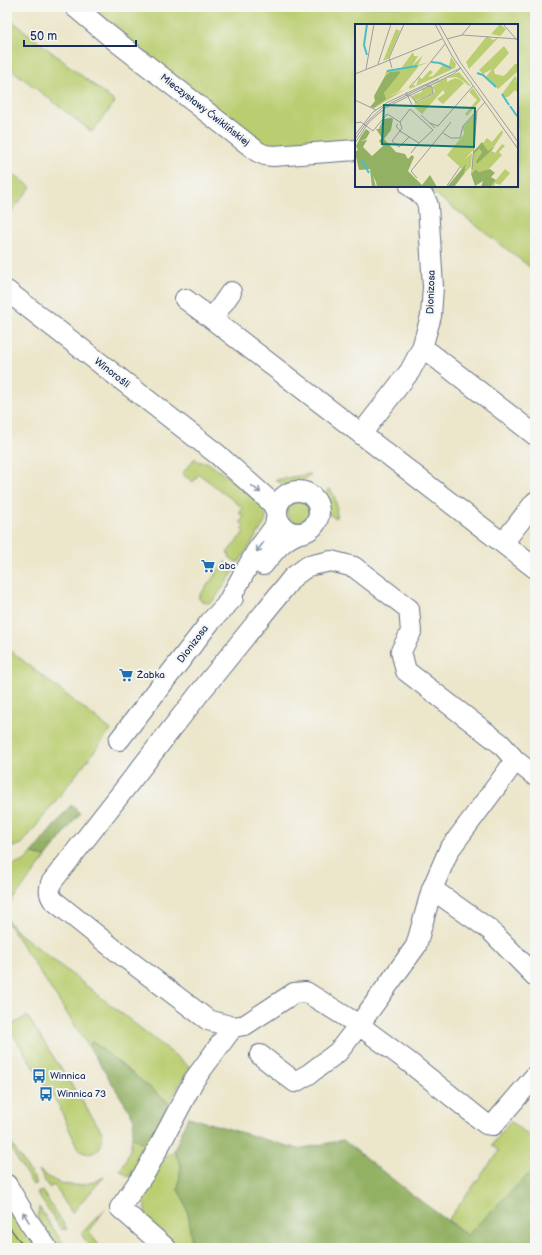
<svg xmlns="http://www.w3.org/2000/svg" width="542" height="1255" font-family="'Balsamiq Sans',sans-serif">
<style>
.green{fill:#bace71;stroke:#6a7e68}
.forest{fill:#93b163;stroke:#577060}
.lines{fill:none;stroke-linecap:round;stroke-linejoin:round}
.minor-casing{stroke:#646f84;stroke-width:22}
.minor{stroke:#fff;stroke-width:20}
.tram{stroke:#1b2f5e;stroke-width:1}
.oneway{stroke:#8d97ae}
.labels{text-anchor:middle;dominant-baseline:central;stroke-width:4;stroke-linejoin:round;paint-order:stroke}
.street-label{font-size:10px;fill:#1b2f5e;stroke:#f6f6f2}
.poi-label{font-size:10px;fill:#1b2f5e;stroke:#f6f6f2;text-anchor:start}
.inset-river{fill:none;stroke:#4ebcc5;stroke-width:2}
.inset-road{fill:none;stroke:#989d9f;stroke-width:1}
.view{fill:#0f766e;fill-opacity:0.15;stroke:#0f766e;stroke-width:2}
.inset-edge{fill:none;stroke:#1b2f5e;stroke-width:2}
</style>
<rect width="100%" height="100%" fill="#f6f6f2"/>
<filter id="ink" filterUnits="userSpaceOnUse"><feTurbulence type="fractalNoise" baseFrequency=".025" numOctaves="2"/><feDisplacementMap in="SourceGraphic" scale="8" xChannelSelector="R" yChannelSelector="G"/><feConvolveMatrix kernelMatrix="1 2 1 2 8 2 1 2 1" color-interpolation-filters="sRGB"/></filter>
<filter id="wash" filterUnits="userSpaceOnUse"><feTurbulence type="fractalNoise" baseFrequency=".012" numOctaves="4" result="noise"/><feDisplacementMap in="SourceGraphic" scale="16" xChannelSelector="R" yChannelSelector="G"/><feGaussianBlur stdDeviation="0.9" result="paint"/><feColorMatrix in="noise" values="0 0 0 0 0 0 0 0 0 0 0 0 0 0 0 0 0 1.4 0 .05"/><feComposite in="paint" operator="in"/></filter>
<g filter="url(#wash)">
<rect width="100%" height="100%" fill="#ece6cb"/>
<path class="green" d="M88,7h414l33,2v262l-110,-85h92v-161h-161v118l-91,6z
M7,17l108,85 -23,30 -85,-66z
M7,169l24,18 -24,30z
M195,458l4,4h8c12,9 54,37 58,49 2,4 1,9 -1,13l-25,38h-3l-7,-5 1,-2 -3,-2 17,-21 -3,-3 3,-4 -4,-3 4,-5 -5,-4 4,-5 -44,-34 -6,8 -11,-8z
M311,474c-10,12 -23,14 -36,6z
M329,488c7,7 9,21 7,30 -13,-5 -16,-19 -7,-30z
M287 512a11 11 0 1 1 22 0a11 11 0 1 1-22 0Z
M225,562l9,6v3l-20,29c-5,5 -10,3 -15,-1v-3z
M7,648l104,82 -89,114 -15,5z
M32,853l4,2 10,2 -39,50v-39l17,-7z
M7,919l8,11 175,137 -21,36 -77,-62 -3,6 -82,-125z
M27,1016l75,116c4,16 -11,29 -24,17l-19,-43 -51,-79z
M510,1121l25,19v28l-68,67 -19,-15 51,-69 -7,-6z
M7,1137l30,46 -4,2 -26,-42z
M132,1137l17,10 -5,9 -16,21 -8,-7c7,-10 11,-20 12,-33z
M174,1151l7,14 -3,25 6,10 5,18 3,30h-10l-27,-20 -9,-10 -3,-29 15,-28z
M39,1170c20,18 43,20 66,6l-33,37 -18,-28 -5,3z
M42,1191l25,38h-6l-24,-36z
M7,1202l30,46h-30z
M39,1207l27,41h-7l-22,-30z
M105,1209l-16,23 12,16h-10l-10,-14z"/>
<path class="forest" d="M71,805l9,8 -34,44 -10,-2 -4,-2z
M92,1041l77,62 -20,44 -17,-10 2,-18 -7,-12 -38,-60z
M188,1117l110,32 45,-9 67,53 57,42 68,-67v80h-343l-3,-30 -5,-18 -6,-10 3,-25 -7,-14z"/>
</g>
<g filter="url(#ink)">
<g class="lines">
<defs>
<path id="minor" d="M75,7l37,31 146,114 7,3 8,1 83,-6
M7,291l210,163 55,49 5,10 -2,13 -19,26 -31,55
M185,299l27,20 19,-27
M212,319l323,249
M430,353l105,82
M361,434l49,-63 12,-23 9,-32 2,-29 -5,-81c-2,-10 -10,-14 -18,-20
M277 512a21 21 0 1 1 42 0a21 21 0 1 1-42 0Z
M503,543l32,-41
M331,561l23,6 55,42 2,23 -10,19 5,20 95,73 14,16 -8,12 -58,78 -17,39 -16,57 -57,79 -53,-33 -12,1 -49,32 -12,2 -25,-7 -89,-67 -66,-53c-4,-6 -4,-10 -2,-17l147,-188 95,-118 15,-11z
M263,565c11,-13 19,-26 37,-32
M119,740l91,-118 23,-24
M515,760l20,16
M432,889l58,41 45,46
M260,1055l35,27 14,-8 29,-22 21,-27 51,38 76,61 7,1 42,-49
M7,1185l22,37 18,26
M166,1248l-46,-40 26,-37 48,-91 39,-53"/>
</defs>
<use href="#minor" class="minor-casing"/>
<use href="#minor" class="minor"/>
<path class="tram" d="M7,1224l18,24
M7,1238l7,10"/>
</g>
<defs><path id="oneway-shaft" d="M-6 0H5M1.5-3L5.5 0L1.5 3" fill="none" stroke-width="1.6" stroke-linecap="round" stroke-linejoin="round"/></defs>
<g class="oneway">
<use href="#oneway-shaft" transform="translate(256 489) rotate(38)"/>
<use href="#oneway-shaft" transform="translate(260 547) rotate(127)"/>
<use href="#oneway-shaft" transform="translate(26 1217) rotate(-121)"/>
</g>
</g>
<defs>
<symbol id="supermarket-bare" viewBox="-9 -9 18 18"><path d="M-6-5.5h2.5l.6 2H6L4.5 2H-2.5L-4.4-4H-6ZM-1.5 3.2a1.3 1.3 0 1 0 .1 0ZM3 3.2a1.3 1.3 0 1 0 .1 0Z" fill="#1f6fb2" stroke="#f6f6f2" stroke-width="2.5" paint-order="stroke"/></symbol>
<symbol id="bus-bare" viewBox="-9 -9 18 18"><path d="M-5-6H5V4H4V6H2V4H-2V6H-4V4H-5ZM-3.5-4V0h7V-4ZM-3.5 1.2v1.5H-2V1.2ZM2 1.2v1.5H3.5V1.2Z" fill="#1f6fb2" stroke="#f6f6f2" stroke-width="2.5" paint-order="stroke"/></symbol>
</defs>
<g fill-rule="evenodd">
<use href="#supermarket-bare" x="198" y="556" width="20" height="20"/>
<use href="#supermarket-bare" x="116" y="665" width="20" height="20"/>
<use href="#bus-bare" x="29" y="1066" width="20" height="20"/>
<use href="#bus-bare" x="36" y="1084" width="20" height="20"/>
</g>
<g class="labels">
<g class="street-label">
<text transform="translate(205 110) rotate(38)">Mieczysławy Ćwiklińskiej</text>
<text transform="translate(431 292) rotate(-88)">Dionizosa</text>
<text transform="translate(112 373) rotate(38)">Winorośli</text>
<text transform="translate(193 644) rotate(-53)">Dionizosa</text>
</g>
<g class="poi-label">
<text x="219" y="566">abc</text>
<text x="137" y="675">Żabka</text>
<text x="50" y="1076">Winnica</text>
<text x="57" y="1094">Winnica 73</text>
</g>
</g>
<g transform="translate(355 24)">
<rect width="163" height="163" fill="#ece6cb"/>
<path d="M145,0l6,5 -3,4 -3,3 -9,-2zM41,5l4,2 -12,28 -5,2zM132,12l6,4 6,-3 -30,32 -3,-7zM149,22l5,7 -15,17 1,4 9,2 11,-12h3v7l-20,18 -12,-12 6,-8 -9,5 -4,-4zM58,28l1,4h4l-6,10 11,-11 -5,10 11,-3 -10,4 -20,25 -11,6 20,-9 6,-8 -2,4 4,2 3,-9 3,2 8,-9 3,2 -5,5 5,-1 10,-11 -12,-3 18,4 2,-9 5,7 -1,4 -45,21 -1,-2 -36,22 11,-9v-7l15,-22 -9,1 -5,4 1,-5 14,-1zM104,48l12,14h-2l-7,-6 -6,-3 -9,1v4l8,-4 6,2 3,3 -21,21 -6,-5 8,-6 -2,-3 -21,24 -8,-7 1,-5h3l15,-7 2,-4 -3,-4 8,-5 -9,4 3,6 -3,3 -16,6 -3,-4 2,-2 8,-3v-3zM160,52l2,3 -4,5 5,-5v14l-3,-3 -7,7h-4l-2,-3zM118,64l8,12 -14,16 -2,-2 12,-14 -8,-8zM122,87l-4,39 -9,10 8,-7 -1,13 -7,8 -1,-3 4,-5 -5,3 -15,-14 17,-21 -1,-7zM147,106l1,3 -13,20 2,-2 3,2 7,-9 3,2 -6,6 3,3 -14,15 -9,2 -3,-3 -5,5 2,-19 6,-6 3,3 -6,9 10,-11 -3,-7 4,-5 5,4zM150,145l5,4 -10,12 -5,-2 -1,4h-4z" fill="#bace71"/>
<path d="M44,47l1,2 -16,20 2,6 -12,9 -4,-1 5,-6 -1,-5 11,-20 5,-4zM36,94l2,1 -2,11 -7,9 12,13 9,2 3,5 4,-4 2,2 -6,14 14,14 8,-10 7,12h-60l-1,-5 -3,-6 3,11h-4l-2,-18 -11,1 -4,-18 3,-2 -2,-4 5,-10 5,-7 4,3 -4,7 -6,2 7,-1 -4,7 9,9 11,-10 -4,-5 3,-3 -6,-9h3l4,-10zM127,118l6,9 7,-4 -18,17 -1,-3 6,-9 -3,-3 -6,6 1,-4zM111,140l-2,10 -10,13h-7zM121,145l3,3 11,-3 5,4 -4,4 5,3 -6,7h-9l2,-6 -8,5 -4,-12z" fill="#93b163"/>
<path class="inset-river" d="M12,31l-3,-10 3,-21M76,38l9,1 11,5M32,47l30,-5M122,49l6,2 13,12M147,70l7,11M155,82l7,10M6,135l8,14"/>
<path class="inset-road" d="M80,0l17,32 66,93M84,0l21,38 58,80M148,0l14,16M107,11l55,4M107,11l9,-11M92,15l15,-4M23,40l13,-40M37,44l-3,-10 15,-34M11,45l8,-45M0,50l87,-35M58,60l32,-40M51,68l6,13M50,71h5l6,7 17,-8 -1,-7 -7,-2M0,76l21,10M66,91l14,13M0,99l6,-1 12,9 14,-17 13,8 2,6 -2,3 19,12 14,-13 -23,-21 -10,13M75,99l8,3 35,-40M43,100l-2,2 4,5 -8,10 7,6 10,-10M88,109l8,5h9l3,-12 22,-24M0,111l18,-23 15,-10 73,-34M0,115l12,-17 16,-15 56,-28M0,119l14,-21 16,-14 68,-34 8,-6M56,129l8,-10M117,145l5,-58M62,154l-6,-7 40,-49M91,163l14,-20"/>
<path class="view" d="M29,81l91,3 -1,39 -92,-3z"/>
<rect width="163" height="163" class="inset-edge"/>
</g>
<rect width="542" height="1255" fill="none" stroke="#f6f6f2" stroke-width="24"/>
<path d="M24 40v6h112v-6" fill="none" stroke="#1b2f5e" stroke-width="2"/>
<text x="30" y="40" font-size="12" fill="#1b2f5e" stroke="#f6f6f2" stroke-width="3" paint-order="stroke">50 m</text>
</svg>
